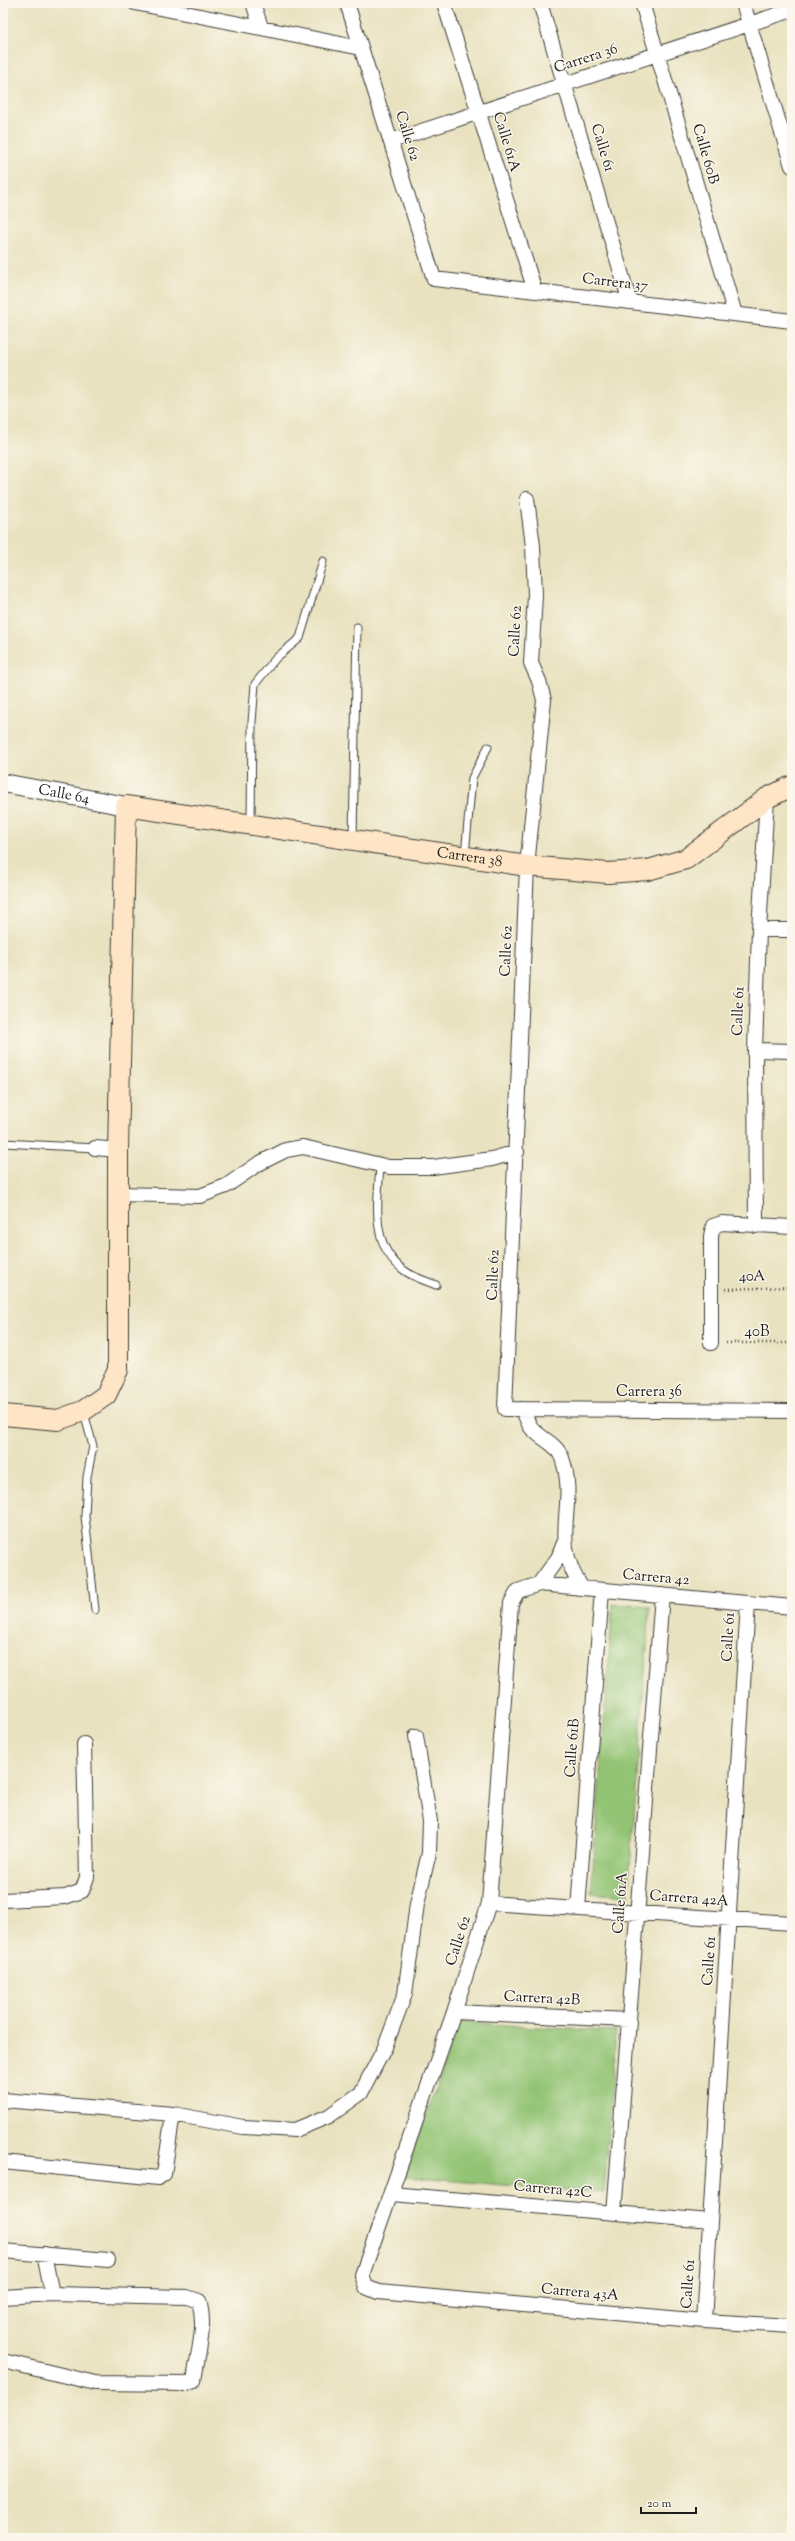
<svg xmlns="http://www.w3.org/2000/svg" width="795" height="2541" font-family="'Sorts Mill Goudy',serif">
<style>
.green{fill:#93c474;stroke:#587048}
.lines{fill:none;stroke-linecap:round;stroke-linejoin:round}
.service-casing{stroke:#3b3a35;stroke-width:9}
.minor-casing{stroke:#3b3a35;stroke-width:16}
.tertiary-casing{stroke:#3b3a35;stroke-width:20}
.secondary-casing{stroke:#3b3a35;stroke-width:22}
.path{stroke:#3b3a35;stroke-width:2.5;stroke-dasharray:1 3;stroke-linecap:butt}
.service{stroke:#fff;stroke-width:7}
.minor{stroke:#fff;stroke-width:14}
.tertiary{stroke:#fff;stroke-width:18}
.secondary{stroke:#fee5c5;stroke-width:20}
.labels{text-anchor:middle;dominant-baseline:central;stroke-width:3;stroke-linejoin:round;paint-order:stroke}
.street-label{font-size:15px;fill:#1c1c1c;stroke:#fbf7ec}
</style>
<rect width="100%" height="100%" fill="#fbf7ec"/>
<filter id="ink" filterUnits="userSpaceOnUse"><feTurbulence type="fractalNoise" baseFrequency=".025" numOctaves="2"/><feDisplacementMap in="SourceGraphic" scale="8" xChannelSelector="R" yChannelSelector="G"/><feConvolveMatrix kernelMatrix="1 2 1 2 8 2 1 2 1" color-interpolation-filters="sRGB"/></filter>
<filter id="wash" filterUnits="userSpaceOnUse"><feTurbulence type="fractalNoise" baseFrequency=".012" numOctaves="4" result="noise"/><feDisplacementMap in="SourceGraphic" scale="16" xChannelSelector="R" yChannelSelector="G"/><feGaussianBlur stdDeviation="0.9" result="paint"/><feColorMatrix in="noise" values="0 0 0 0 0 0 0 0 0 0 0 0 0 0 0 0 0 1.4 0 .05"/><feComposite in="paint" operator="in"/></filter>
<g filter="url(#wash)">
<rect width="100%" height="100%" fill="#e9e2c0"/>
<path class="green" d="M613,1604l37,3 -22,289 -37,-3z
M459,2022l157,10 -12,161 -200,-16z"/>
</g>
<g filter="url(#ink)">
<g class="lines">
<defs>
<path id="service" d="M251,823l1,-101 3,-38 21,-26 24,-20 23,-77
M353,839l4,-212
M465,855l7,-77 16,-31
M3,1143l92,5
M380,1165c-2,38 -11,80 25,106 8,6 21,10 31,14
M84,1413l9,33 -6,31 -2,39 10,94"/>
<path id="minor" d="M135,3l226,45
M253,3l8,24
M347,3l87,276 358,42
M444,3l91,288
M540,3l90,299
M642,3l93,311
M743,3l49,163
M391,141l401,-131
M527,499l6,47 2,49 -4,68 8,18 5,19 -17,166 -22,543 287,2
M759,930h33
M755,1050l37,1
M95,1148l23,2
M118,1194l82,2 26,-10 32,-22 28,-14 17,-3 86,20h44l59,-8 25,-7
M756,1226l-1,-176 4,-120 8,-132
M711,1343v-107l2,-10 9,-3 70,4
M522,1409c3,5 5,12 8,17 8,12 26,16 32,32 17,48 -14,80 20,130
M539,1584l19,-26 6,-15
M792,1607l-253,-23 -21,7 -7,12 -22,300 -35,109 -92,263 4,12 12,5 326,29 88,5
M3,1900l62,-3 17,-6 5,-14 -3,-133
M489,1903l303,20
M578,1909l24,-319
M454,2012l175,8
M3,2100l170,14 70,13 52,3 34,-14 32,-23 24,-46 20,-53 12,-90 12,-51 1,-32 -14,-85
M3,2162l155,16 6,-4 9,-60
M392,2194l318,27
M614,2213l48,-618
M3,2251l105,9
M3,2297l49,-3 -8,-40
M704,2321l44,-718
M3,2361l92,22 90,1 9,-3c3,-27 13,-53 5,-80l-12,-4 -135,-3"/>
<g id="tertiary">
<path id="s1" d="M3,783l123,23"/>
</g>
<g id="secondary">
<path id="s2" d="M3,1415l55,5 25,-9 23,-16 12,-25v-220l8,-344 401,60 81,7 40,-3 38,-11 81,-61 25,-12"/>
</g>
</defs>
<use href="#service" class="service-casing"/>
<use href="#minor" class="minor-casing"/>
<use href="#tertiary" class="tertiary-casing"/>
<use href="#secondary" class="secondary-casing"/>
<path class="path" d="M726,1289l66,-2
M726,1343h66"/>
<use href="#service" class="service"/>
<use href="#minor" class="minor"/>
<use href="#tertiary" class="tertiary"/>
<use href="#secondary" class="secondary"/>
</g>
</g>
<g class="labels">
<g class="street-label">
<text transform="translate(586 59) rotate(-18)">Carrera 36</text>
<text transform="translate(407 136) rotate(73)">Calle 62</text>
<text transform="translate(506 142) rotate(73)">Calle 61A</text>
<text transform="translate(602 148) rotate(73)">Calle 61</text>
<text transform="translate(705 154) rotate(74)">Calle 60B</text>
<text transform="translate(615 283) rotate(7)">Carrera 37</text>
<text transform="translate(516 631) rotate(-87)">Calle 62</text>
<text stroke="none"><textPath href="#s1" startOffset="62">Calle 64</textPath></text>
<text stroke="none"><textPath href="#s2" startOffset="1049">Carrera 38</textPath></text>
<text transform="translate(507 951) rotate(-88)">Calle 62</text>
<text transform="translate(739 1011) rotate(-88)">Calle 61</text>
<text transform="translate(494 1275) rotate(-88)">Calle 62</text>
<text transform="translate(752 1277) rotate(-1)">40A</text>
<text x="757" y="1332">40B</text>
<text x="649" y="1392">Carrera 36</text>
<text transform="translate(656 1578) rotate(5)">Carrera 42</text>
<text transform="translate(729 1637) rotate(-87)">Calle 61</text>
<text transform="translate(573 1748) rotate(-86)">Calle 61B</text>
<text transform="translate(689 1899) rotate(4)">Carrera 42A</text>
<text transform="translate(621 1903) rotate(-86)">Calle 61A</text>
<text transform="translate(459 1941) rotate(-72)">Calle 62</text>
<text transform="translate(710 1961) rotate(-86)">Calle 61</text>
<text transform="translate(542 1999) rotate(3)">Carrera 42B</text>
<text transform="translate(553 2190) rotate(5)">Carrera 42C</text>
<text transform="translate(689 2284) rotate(-86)">Calle 61</text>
<text transform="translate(580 2293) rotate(5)">Carrera 43A</text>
</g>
</g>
<rect width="795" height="2541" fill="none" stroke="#fbf7ec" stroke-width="16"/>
<path d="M641 2507v6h55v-6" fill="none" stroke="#1c1c1c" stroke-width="2"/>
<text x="647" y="2507" font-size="12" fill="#1c1c1c" stroke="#fbf7ec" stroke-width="3" paint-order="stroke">20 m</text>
</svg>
